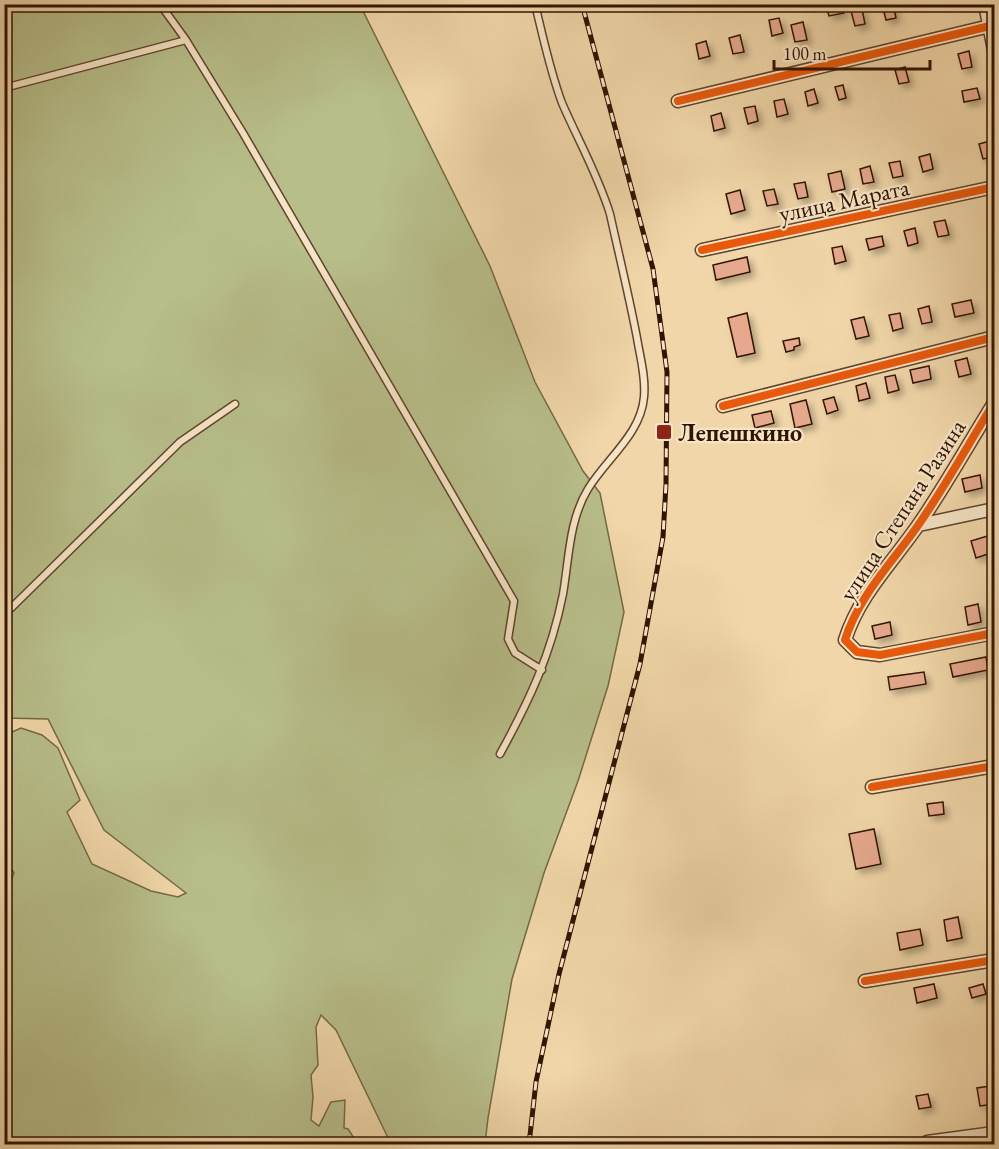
<svg xmlns="http://www.w3.org/2000/svg" width="999" height="1149" font-family="'EB Garamond',serif">
<style>
.green{fill:#b7be8a;stroke:#746945;stroke-width:1.5}
.building{fill:#e6a98d;stroke:#311400;stroke-width:1.5;filter:url(#shadow)}
.lines{fill:none;stroke-linecap:round;stroke-linejoin:round}
.lane-casing{stroke:#61442a;stroke-width:9}
.street-casing{stroke:#61442a;stroke-width:15}
.lane{stroke:#f5e4c6;stroke-width:6}
.street{stroke:#f5e4c6;stroke-width:12}
.rail-casing{stroke:#311400;stroke-width:5}
.rail{stroke:#f5e4c6;stroke-width:3;stroke-dasharray:9;stroke-linecap:butt}
.cycleway-casing{stroke:#f5e4c6;stroke-width:11}
.cycleway{stroke:#e8590c;stroke-width:8}
.poi-dot{fill:#8f2418;stroke:#f5e4c6;stroke-width:2}
.labels{text-anchor:middle;dominant-baseline:central;stroke-width:4.5;stroke-linejoin:round;paint-order:stroke}
.street-label{font-size:24px;fill:#311400;stroke:#f5e4c6}
.poi-label{font-size:24px;font-weight:bold;fill:#311400;stroke:#f5e4c6;text-anchor:start}
</style>
<defs>
<filter id="shadow"><feDropShadow dx="4.5" dy="4.5" stdDeviation="3" flood-color="#0004"/></filter>
</defs>
<rect width="100%" height="100%" fill="#f0d6a8"/>
<filter id="stains"><feTurbulence type="fractalNoise" baseFrequency=".00333" numOctaves="4"/><feColorMatrix values="0 0 0 0 .2 0 0 0 0 .09 0 0 0 0 .02 0 0 0 .5 -.17"/></filter>
<radialGradient id="worn" r=".72"><stop offset=".6" stop-color="#630" stop-opacity="0"/><stop offset="1" stop-color="#630" stop-opacity=".3"/></radialGradient>
<path class="green" d="M4,5h356l130,261 45,116 48,89 17,22 24,119 -16,74 -30,95 -34,92 -32,106 -24,139 -3,26h-94l-55,-114 -15,-15 -5,12 2,38 -7,10 2,22 -2,23 8,6 12,-24 14,-2 -1,28 4,1 8,12 -2,3h-349l-1,-257 6,-4 4,-10c-14,-21 -7,-30 -2,-52l-7,-5v-81l16,-7 21,7 16,13 22,52 -13,12 25,52 59,27 27,6 8,-4 -82,-63 -56,-111 -43,-1z"/>
<path class="building" d="M832,4h10l2,9 -15,3 -3,-10z
M882,4h11l3,14 -10,2z
M862,9l3,15 -10,2 -4,-15z
M779,18l4,15 -11,3 -3,-16z
M803,22l4,18 -12,2 -4,-17z
M740,35l4,17 -11,2 -4,-16z
M706,41l4,15 -11,3 -3,-15z
M969,51l3,16 -10,2 -4,-15z
M905,67l4,15 -10,2 -4,-14z
M843,85l3,13 -7,2 -4,-13z
M977,88l3,11 -16,3 -2,-11z
M814,89l4,14 -10,3 -3,-14z
M784,99l4,15 -11,3 -3,-16z
M755,106l3,15 -10,3 -4,-16z
M721,113l4,15 -11,3 -3,-15z
M990,141l3,16 -10,2 -4,-15z
M930,154l3,15 -10,3 -4,-15z
M900,161l3,15 -10,2 -4,-15z
M870,166l4,16 -11,2 -3,-15z
M841,171l4,18 -13,3 -4,-18z
M805,182l3,15 -10,2 -4,-15z
M774,189l4,15 -11,2 -4,-15z
M740,190l5,20 -14,4 -5,-20z
M945,220l4,15 -11,2 -4,-15z
M915,228l3,15 -10,3 -4,-15z
M882,236l2,10 -15,4 -3,-11z
M842,246l4,15 -11,3 -3,-16z
M747,257l3,15 -34,8 -3,-15z
M971,300l3,13 -19,4 -3,-13z
M929,306l3,16 -10,2 -4,-15z
M747,313l8,40 -18,4 -9,-39z
M900,313l3,15 -10,3 -4,-16z
M864,317l5,19 -13,3 -5,-19z
M799,338l1,7 -6,2v3l-8,2 -3,-11z
M967,358l4,16 -12,3 -4,-16z
M929,366l2,13 -18,4 -3,-13z
M895,375l4,15 -11,3 -3,-16z
M866,383l4,15 -11,3 -3,-15z
M834,397l4,13 -11,4 -4,-14z
M806,400l6,24 -17,4 -5,-24z
M771,411l3,12 -19,5 -3,-13z
M980,475l2,13 -17,4 -3,-13z
M994,534v18l-18,6 -5,-17z
M978,604l3,18 -13,3 -3,-18z
M890,622l2,13 -17,4 -3,-13z
M986,657l2,13 -35,7 -3,-13z
M924,672l2,12 -36,6 -2,-13z
M943,802l1,12 -15,2 -2,-12z
M874,829l7,35 -25,5 -7,-35z
M958,917l4,21 -15,3 -3,-21z
M920,929l3,16 -23,5 -3,-17z
M934,984l3,14 -20,5 -3,-15z
M983,984l3,10 -14,4 -3,-10z
M990,1086l4,18 -14,2 -3,-18z
M928,1094l3,13 -12,2 -3,-13z"/>
<g class="lines">
<defs>
<path id="lane" d="M160,4l26,36 57,93 271,468 -6,38 7,14 27,17
M4,88l182,-48
M4,615l176,-173 55,-38
M500,754c29,-53 51,-99 63,-160 6,-35 6,-74 25,-105 19,-31 53,-55 56,-92 2,-20 -4,-40 -7,-59 -8,-42 -18,-83 -27,-124 -12,-39 -32,-74 -48,-111 -12,-32 -19,-66 -27,-99"/>
<path id="street" d="M985,4l9,46
M678,101l316,-76
M702,250l292,-63
M994,403c-25,40 -48,82 -75,121 -26,38 -60,71 -74,116l12,12 23,3 114,-22
M723,406l271,-69
M919,525l75,-16
M872,787l122,-21
M865,981l129,-21
M927,1142l67,-9"/>
</defs>
<use href="#lane" class="lane-casing"/>
<use href="#street" class="street-casing"/>
<use href="#lane" class="lane"/>
<use href="#street" class="street"/>
<defs>
<path id="rail" d="M529,1144l7,-62 23,-108 81,-310 23,-127 3,-53 1,-112 -14,-103 -71,-265"/>
</defs>
<use href="#rail" class="rail-casing"/>
<use href="#rail" class="rail"/>
<defs>
<path id="cycleway" d="M678,101l316,-76
M702,250l292,-63
M994,403c-25,40 -48,82 -75,121 -26,38 -60,71 -74,116l12,12 23,3 114,-22
M723,406l271,-69
M872,787l122,-21
M865,981l129,-21"/>
</defs>
<use href="#cycleway" class="cycleway-casing"/>
<use href="#cycleway" class="cycleway"/>
</g>
<rect class="poi-dot" x="656" y="424" width="16" height="16" rx="3"/>
<g class="labels">
<g class="street-label">
<text transform="translate(844 200) rotate(-12)">улица Марата</text>
<text transform="translate(902 510) rotate(-57)">улица Степана Разина</text>
</g>
<g class="poi-label">
<text x="678" y="432">Лепешкино</text>
</g>
</g>
<rect width="999" height="1149" fill="none" stroke="#f0d6a8" stroke-width="24"/>
<rect x="6" y="6" width="987" height="1137" fill="none" stroke="#311400" stroke-width="3"/>
<rect x="12" y="12" width="975" height="1125" fill="none" stroke="#311400" stroke-width="1.5"/>
<path d="M774 60v9h156v-9" fill="none" stroke="#311400" stroke-width="3"/>
<text x="783" y="60" font-size="18" fill="#311400" stroke="#f5e4c6" stroke-width="4.5" paint-order="stroke">100 m</text>
<rect width="100%" height="100%" filter="url(#stains)"/>
<rect width="100%" height="100%" fill="url(#worn)"/>
</svg>
